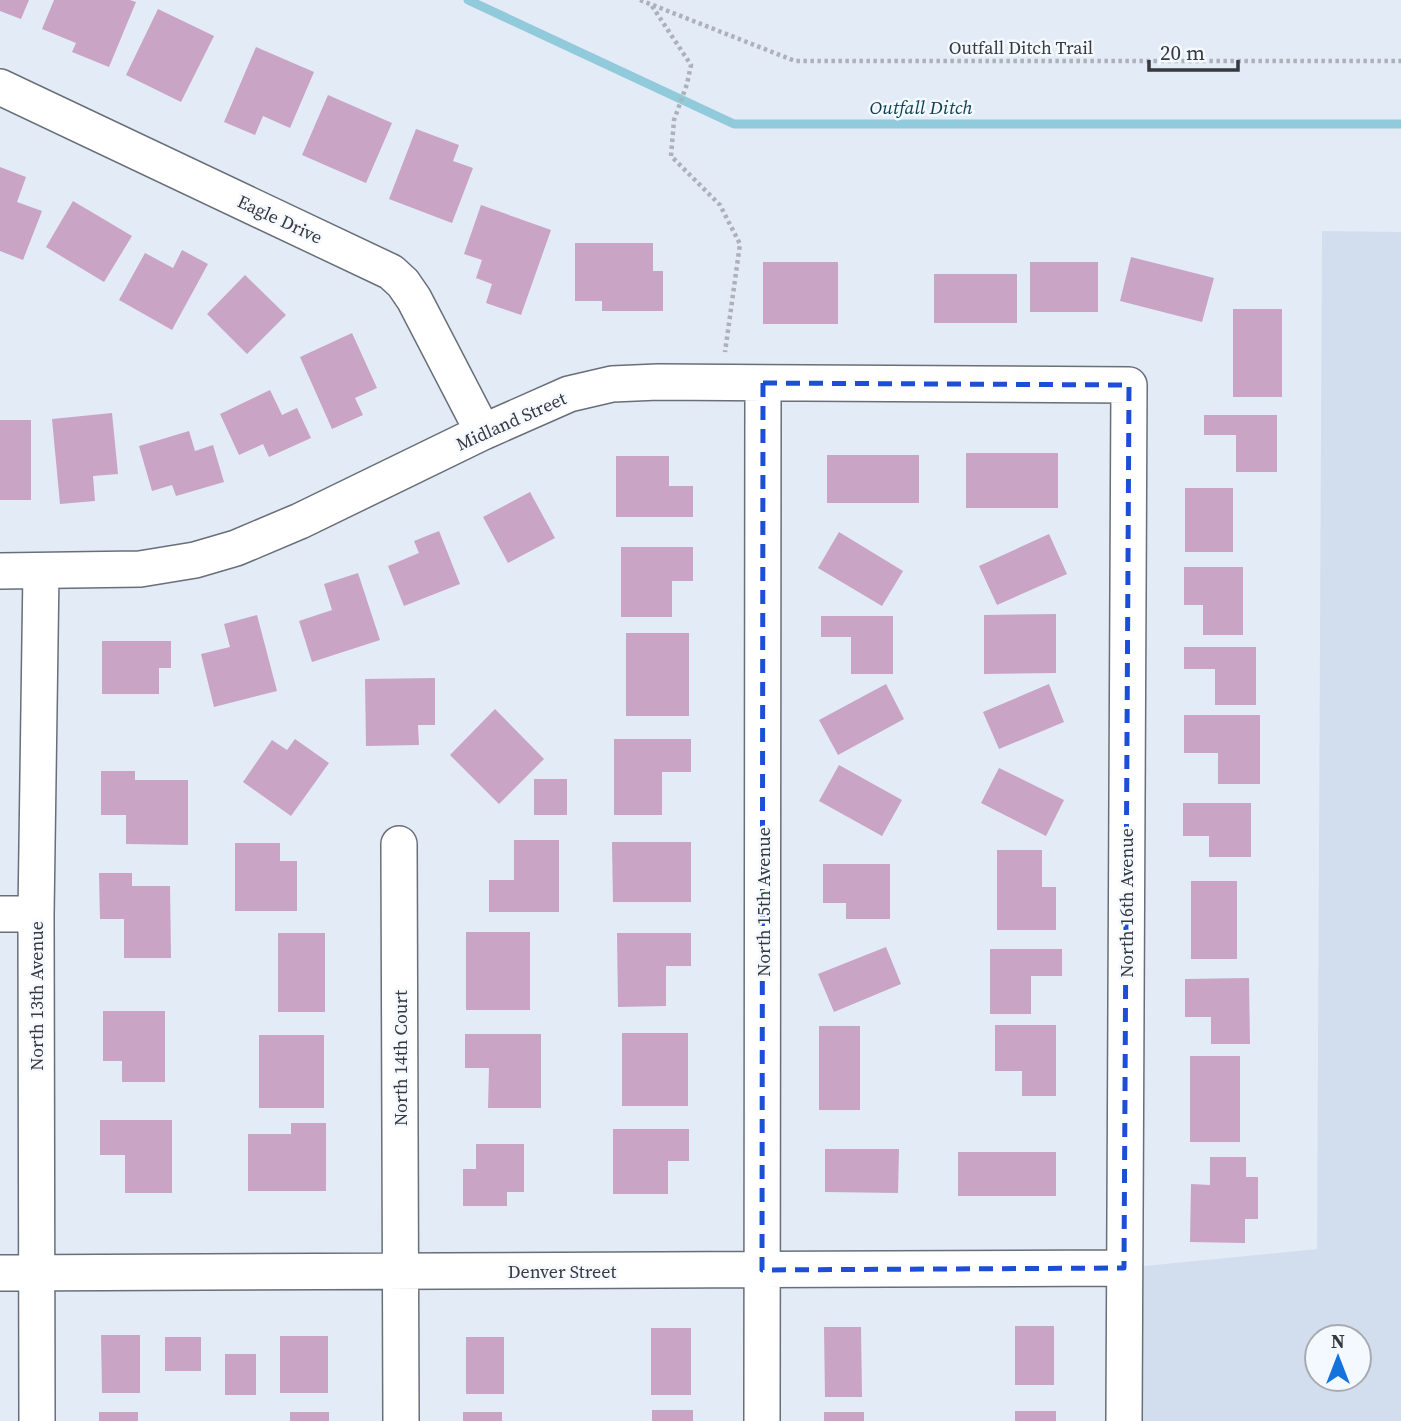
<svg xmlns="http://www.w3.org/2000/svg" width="1401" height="1421" font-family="'Source Serif 4',serif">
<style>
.built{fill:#d2deee;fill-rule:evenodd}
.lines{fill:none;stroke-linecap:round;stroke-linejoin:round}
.stream{stroke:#91cada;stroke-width:9}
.building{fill:#c9a4c5}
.minor-casing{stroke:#686f78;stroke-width:38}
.path{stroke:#abb2ba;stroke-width:4.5;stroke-dasharray:3.5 3.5;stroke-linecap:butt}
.minor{stroke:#fff;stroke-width:35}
.marked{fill:none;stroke:#1d4ed8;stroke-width:5;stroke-dasharray:14 9;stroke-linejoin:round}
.labels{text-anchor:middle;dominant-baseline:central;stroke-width:5;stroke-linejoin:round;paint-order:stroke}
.street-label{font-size:18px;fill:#36393d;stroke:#f4f8ff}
.water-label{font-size:19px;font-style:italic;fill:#093f4b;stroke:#f4f8ff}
</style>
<rect width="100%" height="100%" fill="#e3ebf6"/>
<path class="built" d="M1322,231l79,1v1189h-277v-153l193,-19zM1317,1337h42v42h-42z"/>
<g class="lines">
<path class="stream" d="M468,0l266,124h667"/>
</g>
<path class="building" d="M0,0h29l-8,19 -21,-8z
M54,0h76l6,2 -27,65 -37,-15 4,-9 -34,-14z
M158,9l56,27 -33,66 -55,-27z
M256,47l58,25 -24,56 -27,-12 -8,19 -31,-13z
M328,95l64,28 -26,60 -64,-28z
M416,129l43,16 -6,16 20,7 -21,55 -63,-24z
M0,167l26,10 -9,25 25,9 -19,49 -23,-9z
M73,201l59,35 -28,46 -58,-35z
M481,205l70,25 -30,85 -35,-12 6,-19 -16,-6 6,-18 -18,-6z
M575,243h78v28h10v40h-61v-10h-27z
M182,250l26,14 -36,66 -53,-30 26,-47 28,15z
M1131,257l83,21 -12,44 -82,-21z
M763,262h75v62h-75z
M1030,262h68v50h-68z
M934,274h83v49h-83z
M245,275l41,40 -39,39 -40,-40z
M1233,309h49v88h-49z
M352,333l25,55 -22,10 8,17 -31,14 -32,-72z
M270,390l12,25 15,-7 14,30 -42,19 -6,-13 -24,11 -19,-41z
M112,413l6,61 -25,2 2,25 -35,3 -8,-85z
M1204,415h73v57h-41v-37h-32z
M0,420h31v80h-31z
M189,431l6,20 18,-6 11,37 -48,14 -4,-11 -20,6 -13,-45z
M966,453h92v55h-92z
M827,455h92v48h-92z
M616,456h53v30h24v31h-77z
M1185,488h48v64h-48z
M530,492l25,46 -47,25 -25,-46z
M439,531l21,53 -56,22 -16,-40 31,-13 -5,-12z
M839,532l64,39 -21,35 -64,-38z
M1049,534l18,40 -70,31 -18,-39z
M621,547h72v34h-21v36h-51z
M1184,567h59v68h-40v-30h-19z
M358,573l22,67 -68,22 -13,-41 33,-11 -8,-26z
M1056,614v59l-72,1v-59z
M257,615l20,76 -63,16 -13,-53 29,-7 -6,-23z
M821,616h72v58h-42v-37h-30z
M626,633h63v83h-63z
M102,641h69v27h-12v26h-57z
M1184,647h72v58h-41v-36h-31z
M435,678v47h-17l1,20 -53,1 -1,-67z
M886,684l18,35 -66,36 -19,-35z
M1049,684l15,38 -65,27 -16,-37z
M495,709l49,50 -45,45 -49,-49z
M1184,715h76v69h-42v-31h-34z
M295,739l34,24 -38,53 -48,-34 29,-42 15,10z
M614,739h77v33h-29v43h-48z
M839,765l63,35 -20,36 -63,-35z
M999,768l65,32 -18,36 -65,-33z
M101,771h34v9h53v65l-62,-1v-29h-25z
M534,779h33v36h-33z
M1183,803h68v54h-42v-21h-26z
M514,840h45v72h-70v-32h25z
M612,842h79v60h-78z
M235,843h45v18h17v50h-62z
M997,850h45v37h14v43h-59z
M823,864h67v55h-44v-16h-23z
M99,873h33v13h38l1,72h-47v-39h-24z
M1191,881h46v78h-46z
M466,932h64v78h-64z
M278,933h47v79h-47z
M617,933h74v33h-25v40l-48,1z
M886,947l15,37 -67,28 -16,-38z
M990,949h72v27h-31v38h-41z
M1249,978l1,66h-39v-27h-26v-38z
M103,1011h62v71h-43v-21h-19z
M995,1025h61v71h-34v-25h-27z
M819,1026h41v84h-41z
M622,1033h66v73h-66z
M465,1034h76v74h-53l1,-40h-24z
M259,1035h65v73h-65z
M1190,1056h50v86h-50z
M100,1120h72v73h-47v-38h-25z
M291,1123h35v68h-78v-57h43z
M613,1129h76v32h-21v33h-55z
M476,1144h48v48h-17v14h-44v-37h13z
M825,1149h74l-1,44 -73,-1z
M958,1152h98v44h-98z
M1210,1157h36v20h12v42h-13v24l-55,-1 1,-58 19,1z
M1015,1326h39v59h-39z
M824,1327h37l1,70h-37z
M651,1328h40v67h-40z
M101,1335h39v58h-38z
M280,1336h48v57h-48z
M165,1337h36v34h-36z
M466,1337h38v57h-38z
M225,1354h31v41h-31z
M652,1410h41v11h-41z
M1015,1411h41v10h-41z
M99,1412h39v9h-39z
M290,1412h39v9h-39z
M463,1412h39v9h-39z
M824,1412h40v9h-40z"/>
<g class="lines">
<defs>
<path id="minor" d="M0,87l391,185 12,11 11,16 69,133
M0,571l140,-2 55,-9 41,-12 64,-27 183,-89 86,-38 43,-10 46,-2 471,3 -5,1036
M399,844l2,577
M0,914h36
M0,1273l1124,-5
M37,1421l-1,-507 5,-343
M762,1421l1,-1038"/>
</defs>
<use href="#minor" class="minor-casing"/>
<path class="path" d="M640,0l155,61h606
M652,6l39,59 -4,19 -13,36 -3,36 49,49 20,39 -15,108"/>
<use href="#minor" class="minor"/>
</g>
<path class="marked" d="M763,383l366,2 -5,883 -362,2z"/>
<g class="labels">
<g class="street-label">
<text x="1021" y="47">Outfall Ditch Trail</text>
<text transform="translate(280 219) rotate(25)">Eagle Drive</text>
<text transform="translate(511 421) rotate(-24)">Midland Street</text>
<text transform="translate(763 902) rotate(-90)">North 15th Avenue</text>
<text transform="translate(1126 903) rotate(-90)">North 16th Avenue</text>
<text transform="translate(36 996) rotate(-90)">North 13th Avenue</text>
<text transform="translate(400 1058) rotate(-90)">North 14th Court</text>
<text x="562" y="1271">Denver Street</text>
</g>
<g class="water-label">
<text x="921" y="107">Outfall Ditch</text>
</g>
</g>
<g transform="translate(1338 1358)"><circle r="33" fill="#f4f8ff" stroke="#a8acb1" stroke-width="2"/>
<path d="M0-5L12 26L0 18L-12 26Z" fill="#1372db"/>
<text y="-10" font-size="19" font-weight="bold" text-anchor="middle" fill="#36393d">N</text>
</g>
<path d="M1149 60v10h89v-10" fill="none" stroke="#36393d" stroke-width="3.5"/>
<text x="1160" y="60" font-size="21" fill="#36393d" stroke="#f4f8ff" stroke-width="5" paint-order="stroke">20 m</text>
</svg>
